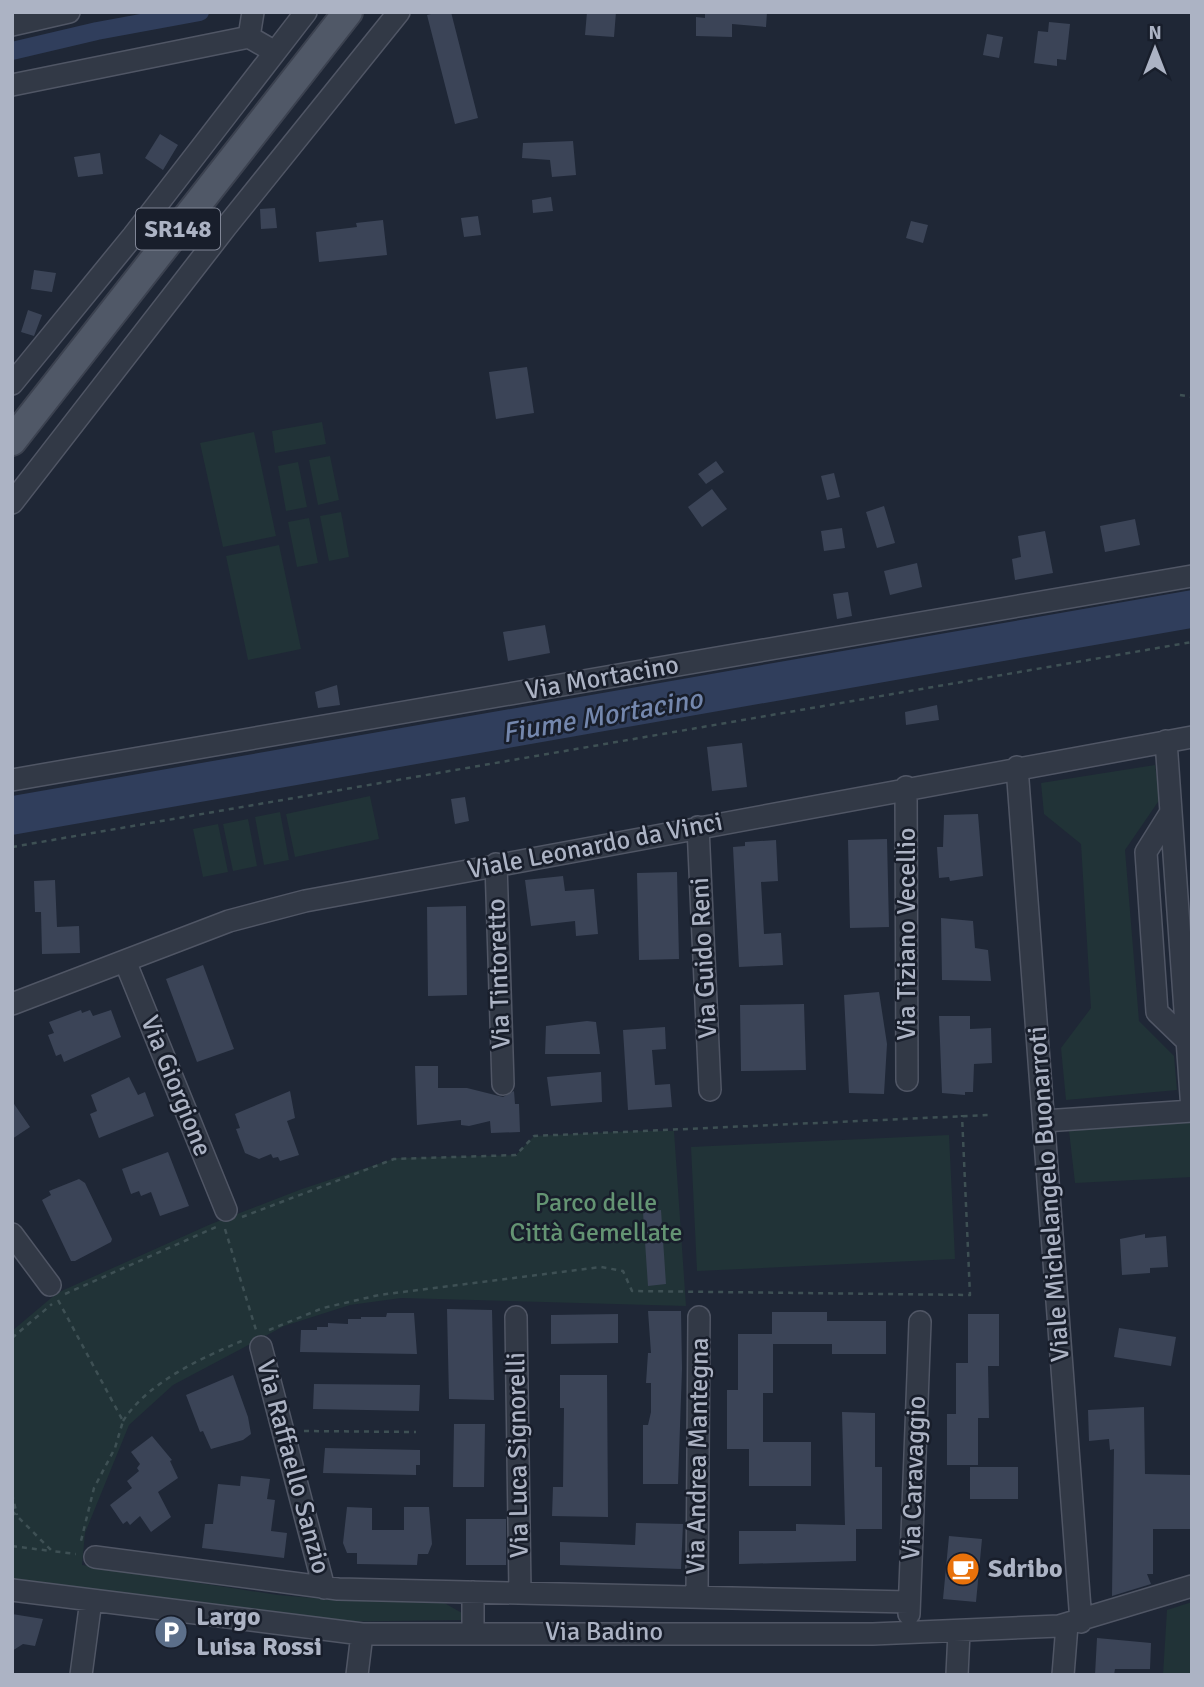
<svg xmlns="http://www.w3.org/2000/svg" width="1204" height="1687" font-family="Signika,sans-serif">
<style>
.green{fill:#213337}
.water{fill:#303e5c}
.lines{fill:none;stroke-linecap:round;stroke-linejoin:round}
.canal{stroke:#303e5c;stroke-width:18}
.building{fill:#3b4457}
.minor-casing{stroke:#505665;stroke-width:24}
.major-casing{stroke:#3c4250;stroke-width:32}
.path{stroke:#3e5054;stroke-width:2.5;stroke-dasharray:5 5;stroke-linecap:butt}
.minor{stroke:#323946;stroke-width:21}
.major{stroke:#505867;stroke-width:28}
.labels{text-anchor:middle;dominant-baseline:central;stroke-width:5;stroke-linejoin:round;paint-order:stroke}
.shield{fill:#181e2b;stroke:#808696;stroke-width:2}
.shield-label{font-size:24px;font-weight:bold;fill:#acb3c4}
.street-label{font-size:26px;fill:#acb3c4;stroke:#181e2b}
.park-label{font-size:26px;fill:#649473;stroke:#181e2b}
.poi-label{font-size:26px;font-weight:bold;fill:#acb3c4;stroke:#181e2b;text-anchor:start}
.water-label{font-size:28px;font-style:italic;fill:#7487ad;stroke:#181e2b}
</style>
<rect width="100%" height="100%" fill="#1f2736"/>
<path class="green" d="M322,422l4,22 -51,9 -3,-22z
M254,432l22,104 -53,11 -23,-104z
M330,456l9,44 -21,5 -9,-45z
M298,462l9,45 -21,4 -8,-45z
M341,512l8,45 -20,4 -9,-45z
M309,518l9,45 -21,4 -9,-45z
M279,545l22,104 -53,11 -22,-104z
M1155,765l5,34 -35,51 14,171 35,35 3,34 -111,10 -5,-52 30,-40 -10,-164 -37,-30 -3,-31z
M370,796l9,43 -84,18 -9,-43z
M280,812l9,48 -25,5 -9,-48z
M248,819l9,47 -24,5 -10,-47z
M218,824l10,48 -25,5 -10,-48z
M1192,1122v55l-117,6 -6,-52z
M637,1131h37l12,175 -285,-8 -51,7 -66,21 -111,59 -44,40 -44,108 -3,32 196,30 59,5h102l23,13 -1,7 -144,2 -305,-39v-252l45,-38 154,-69 91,-35 94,-31 120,-3 18,-19z
M949,1135l6,124 -258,12 -6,-124z
M1192,1602v73h-29l4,-65z"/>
<path class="water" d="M1192,590v38l-1180,207v-39z"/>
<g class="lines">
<path class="canal" d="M12,51l85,-20 103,-19"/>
</g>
<path class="building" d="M439,12h12l27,106 -23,6 -28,-109z
M587,12h29l-2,25 -29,-2z
M705,12h62l-1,15 -34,-3v13l-36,-1v-19l9,1z
M1049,22l21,2 -4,36 -9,-1v7l-23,-3 4,-32 10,1z
M987,34l16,3 -4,21 -16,-3z
M160,134l18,11 -15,25 -18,-12z
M573,141l3,34 -24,2 -2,-17 -28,-2 1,-15z
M100,153l3,21 -25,3 -4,-20z
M551,197l2,14 -20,2 -1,-13z
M275,208l2,20 -16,1 -1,-20z
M478,216l3,19 -17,2 -3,-19z
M383,220l4,35 -68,7 -3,-30 41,-5 -1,-4z
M911,221l17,4 -5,18 -17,-5z
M34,270l22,3 -4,19 -21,-3z
M28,310l14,5 -8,21 -13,-4z
M527,367l7,46 -38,6 -7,-47z
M716,461l8,11 -18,12 -8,-10z
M834,473l6,24 -13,3 -6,-24z
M712,489l15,20 -25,18 -14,-20z
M884,506l11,37 -18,5 -11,-36z
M1135,519l5,26 -35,7 -5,-26z
M842,528l3,20 -21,3 -3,-20z
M1045,531l8,42 -38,7 -3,-21 9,-2 -3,-21z
M917,563l5,24 -32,8 -6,-24z
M848,592l4,24 -15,3 -4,-25z
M545,625l5,28 -42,8 -5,-29z
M337,685l3,20 -22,3 -3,-16z
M937,705l2,15 -33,5 -1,-13z
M742,743l5,44 -35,4 -5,-44z
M465,797l4,24 -14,3 -4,-25z
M978,814l5,62 -33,5 -1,-4 -10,1 -2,-31h6l1,-32z
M887,839l2,88 -39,1 -2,-88z
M776,840l2,41 -17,1 3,52 17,-1 2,32 -44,2 -6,-120 12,-1v-4z
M677,872l2,87 -40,1 -2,-87z
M563,876l2,15 29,-2 4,45 -22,2 -1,-15 -44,5 -6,-46z
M55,880l2,47 22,-1 1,27 -38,1 -1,-42h-6l-1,-31z
M466,906l1,89 -39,1 -1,-89z
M941,918l32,3 2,27 13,2 3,31 -49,-1z
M203,965l31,84 -37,13 -31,-83z
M879,992l8,52 -3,50 -35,-1 -5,-98z
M804,1004l2,66 -65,1 -1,-66z
M81,1010l1,3 8,-3 3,6 18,-6 10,27 -57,25 -3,-8 -5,2 -8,-21 6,-2 -5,-11z
M939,1016h31v13l21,-1 1,35 -18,1 -1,28h-8v3l-23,-2z
M587,1021l9,1 4,32h-55l1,-28z
M665,1027l1,22 -14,1 3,35 15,-1 2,23 -44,3 -5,-80z
M415,1066h23v22h29l36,9 11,-6 1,13h4l1,28 -29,1 -1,-12 -21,5 -8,-1v-5l-44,5z
M601,1072l1,30 -51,4 -4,-29z
M129,1077l9,18 7,-3 9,24 -55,22 -9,-24 7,-3 -6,-16z
M290,1091l5,27 -8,3 12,34 -19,6 -2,-4 -5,1 -2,-4 -12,5 -14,-6 -9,-24 4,-1 -5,-14z
M12,1101l18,26 -18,12z
M168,1152l21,54 -29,10 -9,-24 -10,4 -2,-5 -8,3 -9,-25z
M79,1179l6,4 27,56 -1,3 -36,19h-4l-29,-61 9,-5 -2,-4z
M661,1210l5,74 -18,2 -5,-74z
M1145,1234v4l21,-2 2,31 -18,1v5l-28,2 -2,-36z
M447,1309l45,1 2,90 -45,-1z
M648,1311h33l1,58 -4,115h-35v-59h5l3,-13v-29h-5l2,-30h3z
M772,1312h55v9h59v33h-54v-10h-59v49h-10v49h48v44h-62v-37h-22v-59h11v-56h34z
M387,1313h27l3,41 -117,-2 1,-22h16v-3h11v-4l20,1v-5h13v-2h25z
M618,1314v29l-67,1v-29z
M968,1314h31v52h-11l1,52h-11v47h-31v-51h9v-51h12z
M1119,1328l57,9 -5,29 -57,-9z
M233,1375l15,42 3,17 -8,6 -32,9 -8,-18 -3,1 -14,-37z
M560,1375h47l1,142 -56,-1 1,-29h10l1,-79h-4z
M314,1384l106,1 -1,26 -106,-2z
M1144,1407l1,67 47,1v54h-39v45h-6l4,10 -39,12 2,-147 -4,1 -1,-11 -20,2 -1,-31z
M842,1412l33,1v54h7v62h-26v32l-117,3v-33h57v-7l49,1z
M454,1424h31l-1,63h-31z
M152,1436l20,24 -2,1 8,17 -20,14 13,25 -20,15 -11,-16 -10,9 -3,-4 -4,3 -13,-19 22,-17 -5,-7 12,-10 -2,-3 3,-4 -9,-12z
M325,1448l95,2v15h-4v10l-93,-2z
M970,1467h48v32h-48z
M241,1476l29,3 -3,20 8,1 -4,31 16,2 -3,25 -82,-10 3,-24h8l5,-40 22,2z
M347,1507l25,1v22h32v-23h25l3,37 -4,10h-10l-1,11 -60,-1v-11h-10l-4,-10z
M466,1519h40v46h-40z
M636,1523l47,1 -2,45 -121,-4v-23l75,3z
M949,1536l33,3 -6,63 -33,-3z
M12,1614l31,5 -8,27 -12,-2 -11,7z
M1097,1638l54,5 -1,26h-35l-1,6h-19z"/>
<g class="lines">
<defs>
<path id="minor" d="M12,25l57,-13
M249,37l4,-25
M12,85l237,-48 26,15
M12,384l121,-148 173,-224
M12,503l214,-276 173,-215
M1166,741l26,369
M1017,767l64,855
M12,780l1180,-204
M906,787l1,293
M1171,812l-25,40 11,160 30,29
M698,827l12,263
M496,864l7,220
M125,961l101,249
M12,1004l217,-83 76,-20 887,-164
M1044,1121l148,-10
M12,1234l38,51
M516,1317l4,275
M261,1347l63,241
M95,1557l243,32 571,13
M12,1590l350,44h511l186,-8 133,-40
M473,1592v41
M697,1595l2,-278
M909,1614l11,-292
M81,1675l10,-75
M357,1675l5,-41
M957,1675l2,-43
M1063,1675l4,-50"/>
<path id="major" d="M12,441l336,-429"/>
</defs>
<use href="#minor" class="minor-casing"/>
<use href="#major" class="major-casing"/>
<path class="path" d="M1180,395l12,2
M12,847l1180,-205
M242,1217l152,-58 122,-4 18,-19 455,-21
M225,1229l31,101
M65,1294l151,-67
M58,1300l65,121 -8,27 -21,40 -14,57
M269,1330l54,-22 56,-13 222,-28 22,4 9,20 338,4 -8,-180
M12,1338l40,-34
M123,1421c26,-40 79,-63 121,-81
M304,1431l112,1
M12,1494l5,21
M12,1511l40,40 24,3
M12,1546l39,5"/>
<use href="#minor" class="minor"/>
<use href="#major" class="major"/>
</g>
<defs>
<symbol id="cafe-disc" viewBox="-11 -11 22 22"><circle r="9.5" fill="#e8710a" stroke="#181e2b"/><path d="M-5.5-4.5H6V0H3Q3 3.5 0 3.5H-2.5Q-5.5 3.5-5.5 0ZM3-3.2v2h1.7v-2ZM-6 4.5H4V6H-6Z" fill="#fff"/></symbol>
<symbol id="parking-disc" viewBox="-11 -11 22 22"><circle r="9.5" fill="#5c6f8a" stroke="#181e2b"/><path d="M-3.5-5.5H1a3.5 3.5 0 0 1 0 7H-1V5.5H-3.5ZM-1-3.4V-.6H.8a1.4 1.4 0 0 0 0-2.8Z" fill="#fff"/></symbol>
</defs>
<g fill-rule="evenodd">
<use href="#cafe-disc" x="944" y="1550" width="38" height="38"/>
<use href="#parking-disc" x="152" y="1613" width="38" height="38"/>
</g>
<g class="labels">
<rect class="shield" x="136" y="208.5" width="84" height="41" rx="5"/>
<g class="shield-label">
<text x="178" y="229">SR148</text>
</g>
<g class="street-label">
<text transform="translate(602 678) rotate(-10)">Via Mortacino</text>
<text transform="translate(595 846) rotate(-11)">Viale Leonardo da Vinci</text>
<text transform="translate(907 934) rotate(-90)">Via Tiziano Vecellio</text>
<text transform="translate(704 958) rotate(-93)">Via Guido Reni</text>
<text transform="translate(499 974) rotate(-92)">Via Tintoretto</text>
<text transform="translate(176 1086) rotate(68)">Via Giorgione</text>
<text transform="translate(1049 1194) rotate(-94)">Viale Michelangelo Buonarroti</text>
<text transform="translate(518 1455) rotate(-91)">Via Luca Signorelli</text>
<text transform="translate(698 1456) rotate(-89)">Via Andrea Mantegna</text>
<text transform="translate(293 1467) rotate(75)">Via Raffaello Sanzio</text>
<text transform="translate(914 1478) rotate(-88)">Via Caravaggio</text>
<text x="604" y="1632">Via Badino</text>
</g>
<g class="park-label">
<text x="596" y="1203">Parco delle<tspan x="596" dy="30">Città Gemellate</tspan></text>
</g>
<g class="poi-label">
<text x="988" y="1569">Sdribo</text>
<text x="196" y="1617">Largo<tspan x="196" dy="30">Luisa Rossi</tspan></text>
</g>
<g class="water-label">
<text transform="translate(602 716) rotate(-10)">Fiume Mortacino</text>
</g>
</g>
<rect width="1204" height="1687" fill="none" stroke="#acb3c4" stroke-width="28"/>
<g transform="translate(1155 49)" stroke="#181e2b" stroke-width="5" paint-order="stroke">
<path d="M0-5L12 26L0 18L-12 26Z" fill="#acb3c4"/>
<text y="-10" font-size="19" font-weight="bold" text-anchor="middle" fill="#acb3c4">N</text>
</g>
</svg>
